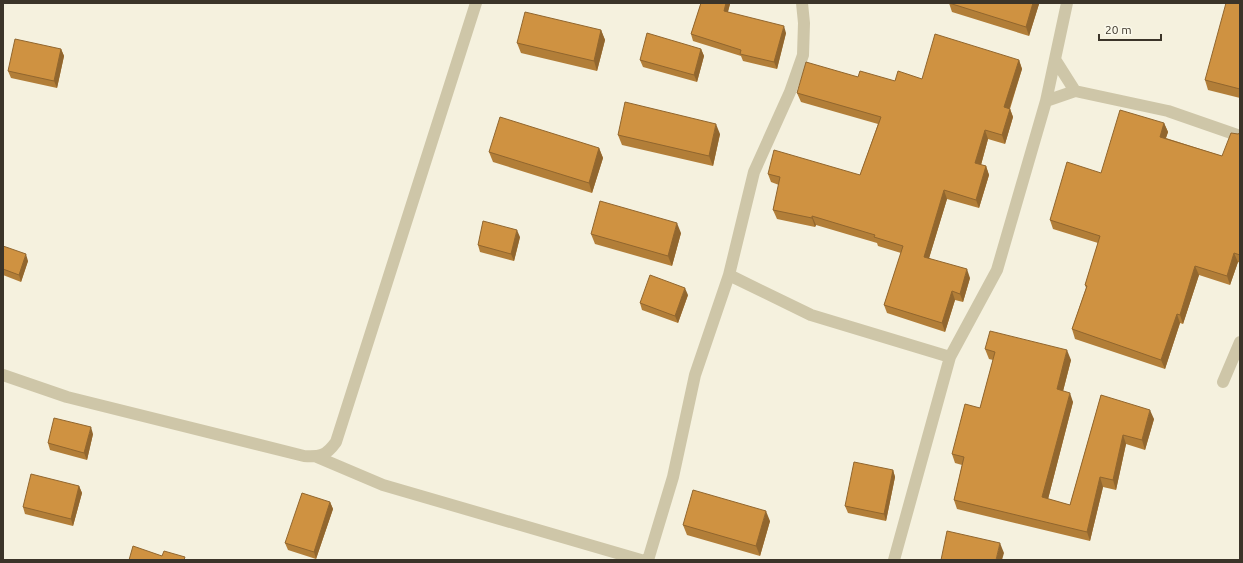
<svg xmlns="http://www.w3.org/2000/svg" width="1243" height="563" font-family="Ubuntu,sans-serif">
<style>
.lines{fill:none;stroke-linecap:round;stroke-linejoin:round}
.minor{stroke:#cec6a8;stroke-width:12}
.wall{fill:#b27e38}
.shaded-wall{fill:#91662e}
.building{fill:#cf9241;stroke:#91662e}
</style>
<rect width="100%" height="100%" fill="#f5f1de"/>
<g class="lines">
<path class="minor" d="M1056,61l19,30
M1046,101l29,-10 93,20 72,25
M729,275l82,40 139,42
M3,375l64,22 237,59c16,1 22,0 32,-14l140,-439
M1223,382l17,-40
M317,457l66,28 258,75
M648,560l25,-83 22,-102 34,-100 25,-103 36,-80 13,-37 1,-32 -2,-20
M894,560l56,-203 47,-87 49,-169 21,-98"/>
</g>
<path class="wall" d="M701,3h29v1l-2,8 58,21 -9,36 -34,-8 -2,-5 -48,-15 -2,-7z
M949,3l90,1 -10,32 -77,-24z
M1240,3v95l-32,-8 -3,-10z
M601,30l4,10 -8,31 -76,-18 -4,-10z
M61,49l3,7 -7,32 -46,-10 -3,-7z
M701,49l3,7 -7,26 -54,-15 -3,-7z
M1019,60l3,9 -12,40 3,8 -8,27 -17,-5 -7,26 5,1 3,9 -10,33 -32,-9 -18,59 41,20 -7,24 -8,-2 -10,32 -58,-19 -3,-8 17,-52 -23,-7 -1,-3 -61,-18 -1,2 -38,-8 -4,-9 6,-25 -8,-3 -3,-8 92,1 18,-51 -77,-22 -4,-9 61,-16 37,4 27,-2z
M1164,123l4,9 -2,6 56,18 16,-22 2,-1v130l-2,-1 -8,23 -31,-10 -16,49 -3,-1 -15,46 -90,-30 -3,-10 14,-41 -1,-3 13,-42 -45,-14 -3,-9 51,-47z
M720,134l-7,32 -91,-21 -4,-10z
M599,148l4,10 -11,35 -99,-31 -4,-10z
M681,233l-9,33 -77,-22 -4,-10z
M520,237l-6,24 -34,-9 -2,-7z
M3,246l25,15 -7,21 -18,-7z
M688,295l-10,28 -36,-13 -2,-7z
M985,349l86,11 -8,31 10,11 -25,97 22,6 31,-110 53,24 -9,31 -19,-6 -10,46 -13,-3 -13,54 -133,-32 -3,-9 8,-35 -7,-2 -3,-9 28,-46 13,-48 -4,-1z
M93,434l-6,26 -37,-10 -2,-7z
M893,470l2,7 -9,44 -38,-8 -3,-7z
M79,486l3,7 -9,33 -48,-12 -2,-7z
M330,502l3,7 -17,50 -28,-9 -3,-7z
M770,521l-10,35 -73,-21 -4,-10z"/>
<path class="shaded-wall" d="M726,3h4v1l-4,14 -2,-7z
M1033,3h5l1,1 -10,32 -3,-9z
M784,26l2,7 -9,36 -3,-7z
M601,30l4,10 -8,31 -3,-10z
M61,49l3,7 -7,32 -3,-7z
M701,49l3,7 -7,26 -3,-7z
M1019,60l3,9 -15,47 -3,-9z
M1010,109l3,8 -8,27 -3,-9z
M1164,123l4,9 -5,14 -3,-9z
M716,124l4,10 -7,32 -4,-10z
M985,130l3,9 -9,33 -4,-9z
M599,148l4,10 -11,35 -3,-10z
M986,166l3,9 -10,33 -3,-8z
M944,190l3,9 -20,66 -3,-8z
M812,216l4,9 -1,2 -3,-9z
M677,223l4,10 -9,33 -4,-10z
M517,230l3,7 -6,24 -3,-7z
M1234,253l4,9 -8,23 -3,-9z
M26,254l2,7 -7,21 -2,-7z
M1195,266l4,9 -16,49 -3,-9z
M967,269l3,9 -7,24 -3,-8z
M685,288l3,7 -10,28 -3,-7z
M952,291l3,9 -10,32 -3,-9z
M1177,314l3,9 -15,46 -4,-9z
M1067,350l4,10 -10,39 -4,-10z
M1070,393l3,9 -27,105 -4,-10z
M1150,410l4,9 -9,31 -3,-10z
M91,427l2,7 -6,26 -3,-7z
M1123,435l3,9 -10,46 -3,-10z
M893,470l2,7 -9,44 -2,-7z
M1100,477l3,10 -13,54 -3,-9z
M79,486l3,7 -9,33 -2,-7z
M330,502l3,7 -17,50 -2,-7z
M766,511l4,10 -10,35 -4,-10z
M1000,543l4,10 -2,7h-6z"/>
<path class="building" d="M701,3h25l-2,8 60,15 -10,36 -34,-8 1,-4 -50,-16z
M949,3h84l-7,24z
M1226,3h14v86l-35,-9z
M525,12l76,18 -7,31 -77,-18z
M647,33l54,16 -7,26 -54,-15z
M935,34l84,26 -15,47 6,2 -8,26 -17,-5 -10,33 11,3 -10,34 -32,-10 -20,67 43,12 -7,25 -8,-3 -10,32 -58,-18 19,-59 -29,-9 1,-2 -63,-19v2l-39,-8 7,-33 -12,-3 6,-24 86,25 21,-58 -84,-24 9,-31 52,15 2,-6 35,10 3,-10 24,8z
M15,39l46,10 -7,32 -46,-10z
M625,102l91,22 -7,32 -91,-21z
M1120,110l44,13 -4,14 62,19 9,-23 7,1 2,-1v122l-6,-2 -7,23 -32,-10 -15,49 -3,-1 -16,46 -89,-31 15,-43 -2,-1 15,-49 -50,-16 17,-58 34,11z
M500,117l99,31 -10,35 -100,-31z
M600,201l77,22 -9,33 -77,-22z
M483,221l34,9 -6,24 -33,-9z
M3,246l23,8 -7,21 -16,-6z
M650,275l35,13 -10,28 -35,-13z
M990,331l77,19 -10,39 13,4 -28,104 28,8 31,-110 49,15 -8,30 -19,-5 -10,45 -13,-3 -13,55 -133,-32 10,-43 -12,-3 13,-50 15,4 15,-56 -10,-3z
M54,418l37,9 -7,26 -36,-10z
M854,462l39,8 -9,44 -39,-8z
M31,474l48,12 -8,33 -48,-12z
M693,490l73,21 -10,35 -73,-21z
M302,493l28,9 -16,50 -29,-9z
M947,531l53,12 -4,17h-55z
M133,546l29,10 2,-5 21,6 -1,3h-55z"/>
<rect width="1243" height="563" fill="none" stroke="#3b3429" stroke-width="8"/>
<path d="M1099 34v6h62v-6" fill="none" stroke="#3b3429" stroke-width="2"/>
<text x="1105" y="34" font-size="12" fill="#3b3429" stroke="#fbf9eb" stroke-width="3" paint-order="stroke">20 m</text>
</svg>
